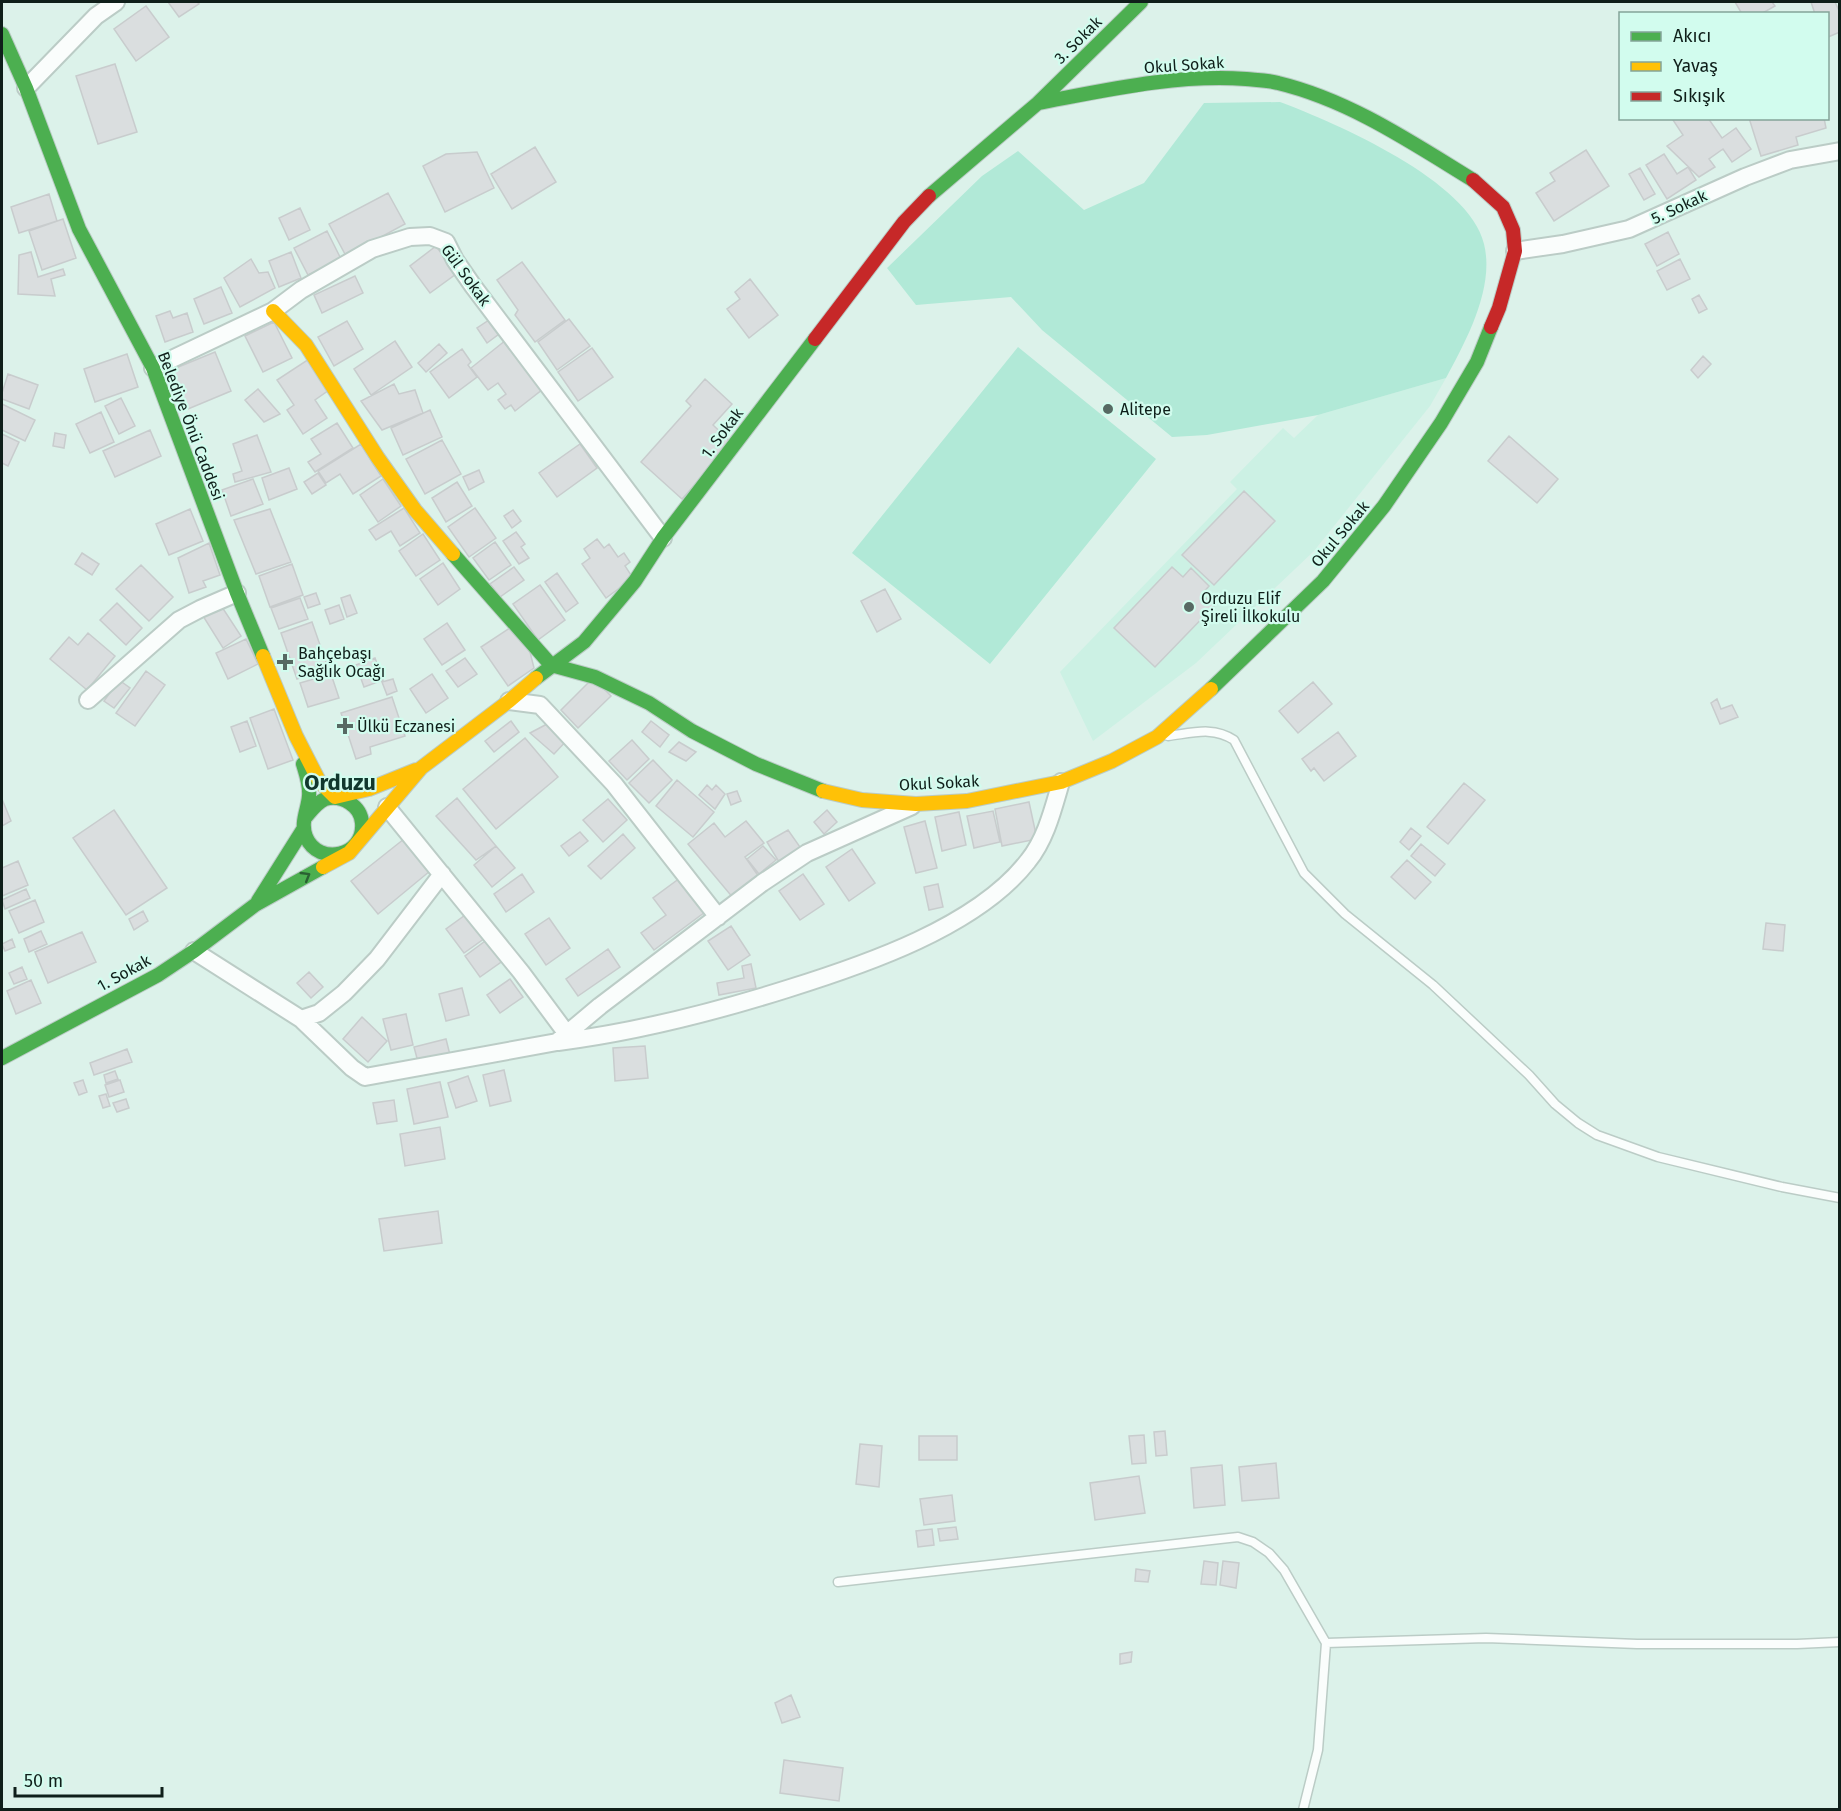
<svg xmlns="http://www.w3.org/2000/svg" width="1841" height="1811" font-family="'Fira Sans',sans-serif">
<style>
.built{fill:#ccf1e4}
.green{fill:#b1e9d7}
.building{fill:#dadedf;stroke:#c8cccd;stroke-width:1.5}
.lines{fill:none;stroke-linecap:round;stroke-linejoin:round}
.lane-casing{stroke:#bbccc6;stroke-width:11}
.street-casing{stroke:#bbccc6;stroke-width:20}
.fast-casing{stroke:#bbccc6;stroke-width:16}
.slow-casing{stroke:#bbccc6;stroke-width:16}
.jam-casing{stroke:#bbccc6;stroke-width:16}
.lane{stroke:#fafdfc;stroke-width:8}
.street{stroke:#fafdfc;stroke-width:16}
.fast{stroke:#4caf50;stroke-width:14}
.slow{stroke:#ffc107;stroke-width:14}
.jam{stroke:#c62828;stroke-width:14}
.oneway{stroke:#2a6032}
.poi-dot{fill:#576963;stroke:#d2fcee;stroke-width:2}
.labels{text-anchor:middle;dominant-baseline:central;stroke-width:4.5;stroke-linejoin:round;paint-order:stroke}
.street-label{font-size:16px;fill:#0f1f1a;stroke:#d2fcee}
.poi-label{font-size:16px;fill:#0f1f1a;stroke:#d2fcee;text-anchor:start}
.district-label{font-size:22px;font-weight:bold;fill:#11372d;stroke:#d2fcee}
</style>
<rect width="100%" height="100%" fill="#dcf2ea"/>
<path class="built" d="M1446,378l-16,28 -116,145 -118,112 -103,78 -33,-69 177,-183 -7,-7 53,-54 11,10 24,-23z"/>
<path class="green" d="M1280,102c56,21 190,79 204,142 11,44 -18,97 -38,134l-128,37 -111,20 -35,2 -130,-107 -31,-33 -95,8 -29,-37 95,-92 36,-25 66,59 60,-27 60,-80z
M1018,347l138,112 -166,205 -138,-111z"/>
<path class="building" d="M168,2h29l2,2 -20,13z
M1735,2h37l3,4 -14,8h-19z
M1811,2h24l5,11v19l-12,5v-23h-13z
M146,6l23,31 -33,24 -22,-32z
M115,64l22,68 -39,12 -22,-68z
M1674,118h34l14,20 14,-10 15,21 -19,13 -9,-13 -14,10 6,8 -16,10 -32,-31 16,-11 -10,-15z
M1749,118h75l2,10 -30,9 2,8 -37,11z
M535,147l21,35 -44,27 -21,-35z
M1586,150l23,36 -55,35 -18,-28 19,-12 -5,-8z
M477,152l17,36 -49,24 -22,-46 23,-12z
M1664,154l13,20 11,-7 8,13 -29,19 -21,-34z
M1640,168l15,26 -11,6 -15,-26z
M388,193l17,31 -59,32 -17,-32z
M49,194l8,27 -38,12 -8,-26z
M300,208l10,22 -21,10 -10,-22z
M63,219l13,39 -34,12 -13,-39z
M327,231l14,28 -33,16 -14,-27z
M1668,232l11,22 -22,12 -12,-22z
M436,246l20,28 -26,19 -20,-27z
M31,252l7,25 25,-8 2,6 -14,4 4,17 -37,-2 1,-39z
M291,252l10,26 -22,9 -10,-26z
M251,259l8,14 9,-1 7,16 -35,19 -16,-29z
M1680,259l10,20 -23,11 -10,-19z
M522,262l43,58 -30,22 -20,-27 3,-5 -21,-30z
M355,276l8,17 -41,20 -8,-18z
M750,279l28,36 -29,23 -22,-29 13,-10 -5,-7z
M221,287l11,26 -28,11 -10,-25z
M1699,295l8,14 -8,4 -7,-14z
M170,311l3,7 14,-5 6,19 -28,10 -9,-26z
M569,319l21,27 -33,24 -19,-28z
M489,320l10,14 -12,9 -10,-15z
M347,321l16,28 -29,17 -16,-29z
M274,322l18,36 -29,14 -18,-36z
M506,340l37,49 -28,22 -4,-6 -6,4 -7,-9 8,-6 -8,-11 -10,7 -17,-22z
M395,341l17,26 -41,28 -17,-26z
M439,344l8,9 -21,19 -8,-9z
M592,348l21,29 -35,24 -20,-29z
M462,349l9,13 -3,3 9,12 -28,21 -19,-26z
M215,352l16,39 -43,18 -17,-39z
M127,354l11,33 -43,15 -11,-33z
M1703,356l8,8 -13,14 -7,-8z
M309,359l20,31 -14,10 12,18 -24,16 -16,-24 7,-5 -17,-25z
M8,374l30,11 -9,24 -27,-10v-6z
M705,379l27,25 -19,21 19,18 -50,56 -41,-37 50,-56 -5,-5z
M394,384l5,10 16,-4 8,23 -41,17 -21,-29z
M258,389l22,25 -16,8 -19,-22z
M121,398l14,28 -16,8 -14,-28z
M2,404l33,16 -10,21 -23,-11z
M430,410l12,27 -39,18 -12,-27z
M101,412l13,30 -24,11 -14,-29z
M337,423l16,25 -38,24 -7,-10 13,-8 -10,-15z
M150,430l11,26 -46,21 -12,-26z
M55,433l11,2 -2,13 -11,-2z
M2,434l17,8 -11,24 -6,-3z
M257,435l14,37 -36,10 -2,-8 9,-3 -9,-27z
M1509,436l49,43 -21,24 -49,-42z
M442,440l19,34 -36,20 -19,-35z
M361,444l20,32 -28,18 -13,-20 -14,9 -8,-12z
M580,444l17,24 -40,29 -18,-24z
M289,468l8,21 -28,11 -7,-22z
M479,470l5,12 -15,8 -6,-13z
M318,473l8,12 -14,9 -8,-12z
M253,479l10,25 -32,12 -9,-26z
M383,479l18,27 -23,16 -18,-27z
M457,482l15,24 -26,16 -14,-24z
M1244,491l31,30 -61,64 -32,-30z
M404,508l16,25 -20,13 -9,-15 -15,9 -7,-10z
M475,508l21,30 -27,19 -21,-30z
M190,509l13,32 -34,14 -13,-31z
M270,509l21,53 -35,12 -22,-54z
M513,510l8,11 -9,7 -8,-12z
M516,532l9,12 -4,3 8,11 -10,6 -16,-23z
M423,534l17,26 -24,16 -17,-25z
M597,539l7,9 5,-4 9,13 6,-4 6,9 -5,4 8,12 -27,20 -24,-34 8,-6 -6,-9z
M495,542l16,23 -22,15 -16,-22z
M209,543l11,32 -17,6 3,6 -17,6 -11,-35z
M82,553l17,11 -7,11 -17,-11z
M443,563l17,26 -22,16 -18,-26z
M292,564l11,31 -33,12 -11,-31z
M141,565l32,32 -24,24 -33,-32z
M514,567l10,13 -24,17 -10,-13z
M1172,567l11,10 8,-9 18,18 -7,8 12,12 -59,61 -41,-39z
M557,573l21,30 -12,9 -21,-30z
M540,585l25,35 -27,20 -25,-36z
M885,589l16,30 -24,13 -16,-31z
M316,593l4,11 -12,4 -4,-11z
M350,595l7,18 -10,4 -6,-19z
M300,598l8,21 -29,10 -8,-21z
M117,603l25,25 -16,17 -26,-25z
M220,604l21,32 -18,12 -20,-32z
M339,605l5,14 -14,5 -5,-14z
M312,622l16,46 -31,11 -16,-46z
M447,623l18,27 -23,15 -18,-26z
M513,626l17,26 4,16 -26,18 -27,-39z
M88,633l27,23 -28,34 -37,-31 19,-22 9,8z
M246,639l12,25 -30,15 -12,-26z
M375,658l8,22 -19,7 -8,-22z
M465,658l12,16 -19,13 -12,-16z
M146,671l19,14 -30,41 -19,-13z
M331,674l8,24 -31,9 -8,-24z
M432,674l16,24 -22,15 -16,-24z
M593,678l18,18 -33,32 -17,-18z
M393,679l4,12 -10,4 -5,-13z
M119,680l11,8 -16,20 -10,-7z
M1313,682l19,22 -34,29 -19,-22z
M392,697l13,39 -35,11 1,7 -15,5 -15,-46z
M1717,699l4,10 11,-4 6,12 -18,7 -9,-21z
M274,709l19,51 -25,9 -18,-51z
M247,721l9,25 -16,6 -9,-25z
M511,721l8,11 -25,20 -9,-11z
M651,721l18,14 -9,12 -18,-15z
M549,723l19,16 -14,15 -24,-21z
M1338,732l18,24 -32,25 -10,-13 -3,3 -9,-12z
M525,738l33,39 -62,52 -33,-40z
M632,740l17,19 -22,21 -18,-19z
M679,742l17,10 -10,9 -17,-9z
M653,760l19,20 -23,23 -20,-20z
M677,780l37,32 -21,25 -37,-31z
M1464,783l21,17 -37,44 -21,-17z
M707,785l5,5 4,-5 9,9 -10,15 -16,-14z
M737,791l4,10 -10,4 -4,-11z
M457,798l39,48 -20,14 -40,-44z
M2,799l9,22 -9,5z
M608,799l19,21 -24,22 -20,-22z
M1029,802l8,37 -35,7 -7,-37z
M114,810l53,78 -41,27 -53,-77z
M827,810l10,12 -13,12 -10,-12z
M993,811l7,31 -26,6 -7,-32z
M959,812l7,33 -24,6 -7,-34z
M746,821l18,22 -19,14 14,20 -25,22 -46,-55 26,-21 11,14z
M925,821l12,47 -21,5 -12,-46z
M1411,828l10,8 -12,14 -9,-8z
M788,830l12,17 -21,15 -12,-20z
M580,832l8,9 -19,15 -8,-10z
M623,834l12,14 -34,31 -13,-13z
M404,839l26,32 -52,43 -27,-33z
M1421,844l24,20 -10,12 -24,-20z
M496,846l19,22 -23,19 -18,-22z
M763,846l13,14 -17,14 -12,-15z
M852,849l23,34 -26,18 -23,-34z
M1407,860l24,22 -16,17 -24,-22z
M18,861l10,24 -26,11v-28z
M522,874l12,18 -28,20 -12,-18z
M803,874l21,30 -24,16 -21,-29z
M680,878l25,34 -51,38 -13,-17 25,-18 -13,-17z
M938,884l5,23 -14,3 -5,-23z
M26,889l4,9 -25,11 -3,-9z
M35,900l9,22 -25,11 -10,-22z
M143,911l5,10 -14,9 -5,-11z
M468,913l17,25 -21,15 -18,-24z
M549,918l21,30 -24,17 -21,-31z
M1766,923l19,2 -2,26 -20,-2z
M731,926l19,29 -22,15 -20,-29z
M41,931l6,13 -18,8 -5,-13z
M82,932l14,30 -48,21 -13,-31z
M12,939l3,8 -10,4 -3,-7z
M488,939l16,21 -24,17 -15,-21z
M608,949l12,18 -42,29 -12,-17z
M751,964l5,24 -37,7 -2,-12 27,-5 -2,-12z
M22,967l5,12 -13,5 -5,-11z
M309,972l14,15 -12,11 -14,-15z
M510,979l13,18 -23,16 -13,-18z
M31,980l10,23 -25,11 -9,-23z
M462,988l7,27 -23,6 -7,-27z
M406,1014l7,31 -22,5 -8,-31z
M362,1017l25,24 -19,21 -25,-23z
M446,1039l4,16 -32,7 -4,-15z
M645,1046l3,32 -33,3 -2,-33z
M127,1049l5,13 -38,13 -4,-12z
M504,1070l7,31 -21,5 -7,-31z
M115,1071l3,8 -12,4 -2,-8z
M468,1076l9,25 -21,7 -8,-25z
M83,1080l4,12 -8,3 -5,-12z
M120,1080l4,12 -15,5 -4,-12z
M440,1082l8,35 -34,7 -7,-35z
M106,1094l4,12 -7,2 -4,-12z
M126,1099l3,9 -12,4 -4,-9z
M394,1100l3,21 -20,3 -4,-21z
M440,1127l5,32 -40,7 -5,-32z
M438,1211l4,32 -58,8 -5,-32z
M1165,1431l2,24 -11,1 -2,-24z
M1144,1435l2,28 -14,1 -3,-28z
M919,1436h38v24h-38z
M860,1444l22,2 -3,41 -23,-3z
M1276,1463l3,35 -37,3 -3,-34z
M1222,1465l3,40 -31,3 -3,-40z
M1139,1476l6,37 -50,7 -5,-37z
M952,1495l3,26 -31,4 -4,-26z
M956,1527l2,12 -18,2 -2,-12z
M932,1529l2,16 -16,2 -2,-16z
M1204,1561l14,2 -2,22 -15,-1z
M1223,1561l16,2 -3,25 -16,-3z
M1136,1569l14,2 -2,11 -13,-1z
M1132,1652l-1,10 -11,2v-10z
M791,1695l9,22 -18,6 -7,-20z
M784,1760l59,8 -4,33 -59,-8z"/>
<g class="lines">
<defs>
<path id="lane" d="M1168,736c24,-3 45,-10 66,4l70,133 41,41 88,71 96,90 26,29 23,19 19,12 61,22 124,30 58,11
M838,1582l400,-45 15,5 16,11 15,17 42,73 -8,107 -15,60
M1326,1643l160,-5 151,6h160l43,-2"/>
<path id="street" d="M26,88l70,-72 20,-14
M1515,251l48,-7 66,-15 116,-52 45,-17 50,-9
M153,368l120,-57 28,-21 71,-41 38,-12 20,-1 16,6 9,18 18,26 190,252
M88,700l91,-80 21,-11 37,-16
M509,701l31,4 74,79 104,133
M387,807l134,165 46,62
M194,951l107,68 51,49 13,9 192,-35 43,-36 162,-123 45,-30 105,-47
M301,1019l18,-6 25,-20 33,-34 65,-85
M558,1042c78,-10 153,-29 229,-53 77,-24 190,-62 241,-128 18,-22 25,-52 33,-79"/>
<path id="fast" d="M2,34l24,54 53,141 74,139 84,225 26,63
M1038,103c69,-13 137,-29 208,-24 10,1 22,1 32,4 71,17 133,59 195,97
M929,196l109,-93 103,-101
M453,554l98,111 44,12 54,26 43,28 64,33 67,27
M536,678l48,-36 51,-61 28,-43 152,-199
M1211,689l112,-108 61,-75 57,-83 36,-61 14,-35
M303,764c3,10 7,21 6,32 -1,14 -9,26 -3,41 13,30 59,19 56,-14 -1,-17 -20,-29 -37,-24 -9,4 -14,12 -20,19
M258,901l46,-73
M2,1058l156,-83 36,-24 61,-46 68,-38"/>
<path id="slow" d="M273,311l33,34 72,113 37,52 38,44
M263,656l33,80 23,45 16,16 34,-8 47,-19
M823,791l39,9 54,4 51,-3 94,-19 51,-21 45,-24 54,-48
M323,867l26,-14 72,-85 88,-67 27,-23"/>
<path id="jam" d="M1473,180l30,27 10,23 2,21 -16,57 -8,19
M815,339l89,-117 25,-26"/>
</defs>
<use href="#lane" class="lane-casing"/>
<use href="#street" class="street-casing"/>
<use href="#fast" class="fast-casing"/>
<use href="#slow" class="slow-casing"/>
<use href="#jam" class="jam-casing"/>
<use href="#lane" class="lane"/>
<use href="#street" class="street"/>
<use href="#fast" class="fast"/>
<use href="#slow" class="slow"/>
<use href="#jam" class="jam"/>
</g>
<defs><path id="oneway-chevron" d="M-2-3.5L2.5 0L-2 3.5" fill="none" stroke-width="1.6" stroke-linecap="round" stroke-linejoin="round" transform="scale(1.5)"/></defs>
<use class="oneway" href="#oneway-chevron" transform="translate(306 876) rotate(-31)"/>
<g class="poi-dot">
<circle cx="1108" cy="409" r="6"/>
<circle cx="1189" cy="607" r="6"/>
<path d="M282 653h6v6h6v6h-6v6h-6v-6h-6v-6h6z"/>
<path d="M342 717h6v6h6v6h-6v6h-6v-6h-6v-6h6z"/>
</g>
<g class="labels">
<g class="street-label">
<text transform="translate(1078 40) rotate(-45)">3. Sokak</text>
<text transform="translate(1184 65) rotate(-4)">Okul Sokak</text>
<text transform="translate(1679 207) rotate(-25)">5. Sokak</text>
<text transform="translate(466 275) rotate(54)">Gül Sokak</text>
<text transform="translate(191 426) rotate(69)">Belediye Önü Caddesi</text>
<text transform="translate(722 433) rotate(-53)">1. Sokak</text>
<text transform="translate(1340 534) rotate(-50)">Okul Sokak</text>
<text transform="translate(939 783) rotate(-3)">Okul Sokak</text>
<text transform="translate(124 973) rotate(-29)">1. Sokak</text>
</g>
<g class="poi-label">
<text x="1120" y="409">Alitepe</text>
<text x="1201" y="598">Orduzu Elif<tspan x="1201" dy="18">Şireli İlkokulu</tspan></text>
<text x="298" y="653">Bahçebaşı<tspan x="298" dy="18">Sağlık Ocağı</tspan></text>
<text x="357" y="726">Ülkü Eczanesi</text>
</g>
<g class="district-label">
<text x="340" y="782">Orduzu</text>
</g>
</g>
<rect width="1841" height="1811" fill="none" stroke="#0f1f1a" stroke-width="6"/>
<rect x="1619" y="12" width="210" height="108" fill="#d2fcee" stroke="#84a499" stroke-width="1.5"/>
<rect x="1631" y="32" width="30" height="9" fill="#4caf50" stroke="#84a499" stroke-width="1.5"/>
<text x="1673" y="42" font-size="18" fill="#0f1f1a">Akıcı</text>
<rect x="1631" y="62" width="30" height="9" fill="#ffc107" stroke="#84a499" stroke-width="1.5"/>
<text x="1673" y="72" font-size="18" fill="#0f1f1a">Yavaş</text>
<rect x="1631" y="92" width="30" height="9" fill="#c62828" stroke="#84a499" stroke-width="1.5"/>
<text x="1673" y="102" font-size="18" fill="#0f1f1a">Sıkışık</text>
<path d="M15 1787v9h147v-9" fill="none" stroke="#0f1f1a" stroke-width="3"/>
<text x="24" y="1787" font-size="18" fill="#0f1f1a" stroke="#d2fcee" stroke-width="4.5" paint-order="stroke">50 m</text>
</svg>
